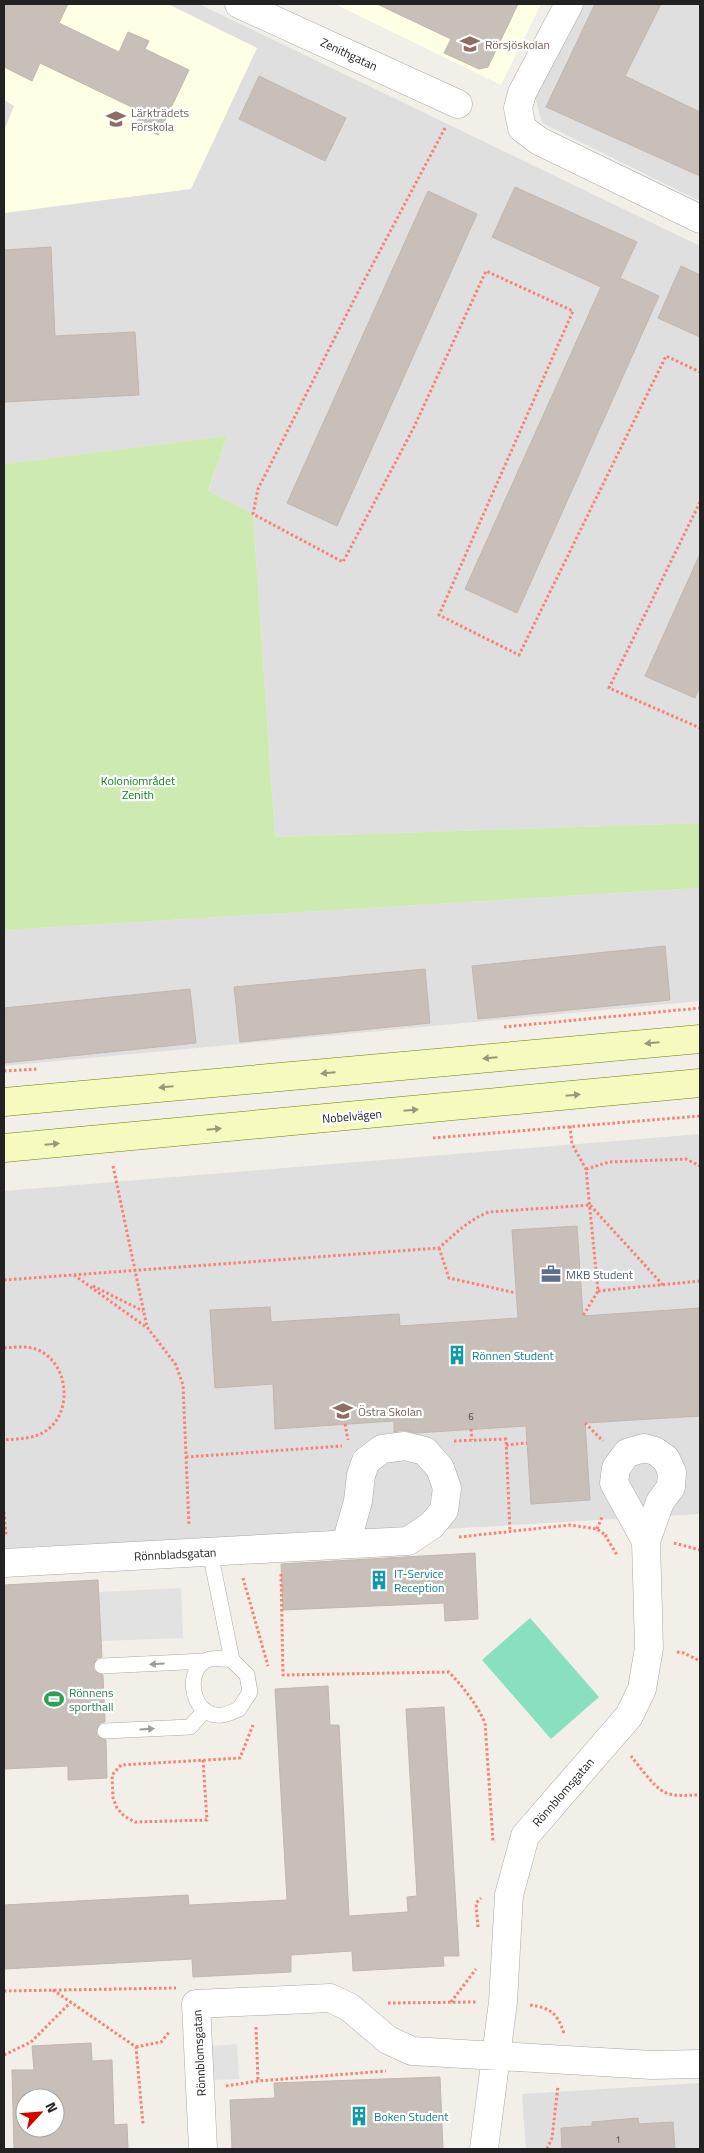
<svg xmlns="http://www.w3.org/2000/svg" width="704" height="2153" font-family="'Titillium Web',sans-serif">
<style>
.residential{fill:#e0dfdf}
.education{fill:#ffffe5}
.grass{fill:#cdebb0}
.pitch{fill:#88e0be}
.parking{fill:#e2e2e2}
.building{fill:#c7bfb8;stroke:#c4b6ab;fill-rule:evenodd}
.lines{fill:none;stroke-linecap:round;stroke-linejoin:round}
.lane-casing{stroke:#a9a9a9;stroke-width:16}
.street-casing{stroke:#a9a9a9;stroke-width:29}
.secondary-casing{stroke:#707d05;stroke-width:29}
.path{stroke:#fa8072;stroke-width:3;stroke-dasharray:2.5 2.5;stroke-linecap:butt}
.lane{stroke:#fff;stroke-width:15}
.street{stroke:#fff;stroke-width:28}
.secondary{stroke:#f7fabf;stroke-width:28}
.oneway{fill:#979978}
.oneway2{fill:#9c9c9c}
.labels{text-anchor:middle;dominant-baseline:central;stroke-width:4.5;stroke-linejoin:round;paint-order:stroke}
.number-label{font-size:10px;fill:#4b4948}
.education-label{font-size:12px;fill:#785e54;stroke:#fff;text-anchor:start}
.street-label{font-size:12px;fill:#222;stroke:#fff}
.park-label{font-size:12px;fill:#0c8416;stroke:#fff}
.service-label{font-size:12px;fill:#4e5e75;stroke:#fff;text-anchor:start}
.culture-label{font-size:12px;fill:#0d838f;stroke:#fff;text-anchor:start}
.leisure-label{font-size:12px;fill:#27864d;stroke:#fff;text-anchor:start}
</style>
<rect width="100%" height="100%" fill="#f2efe9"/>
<path class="residential" d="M4,4h195l501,242v577l-425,14 -22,-323 -45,-22 19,-56 -223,28z
M579,4h121v197l-158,-78 -8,-29z
M700,888v113l-696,65v-136z
M700,1134v380l-696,41v-364z
M700,2083v66h-174l-4,-55z"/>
<path class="education" d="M4,4h164l89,44 -66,141 -187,24v-82l10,-25 -10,-6z
M335,4h206l-40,81z"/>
<path class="grass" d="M227,436l-19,55 45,23 22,323 425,-14v65l-696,42v-466z"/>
<path class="pitch" d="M530,1618l69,79 -48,42 -69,-79z"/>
<path class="parking" d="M181,1588l2,50 -82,3 -2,-49z
M237,2044l2,35 -25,1 -2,-34z"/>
<path class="building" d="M4,4h64l-9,19 60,29 9,-20 21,9 -4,8 44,21 -31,65 -22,-11 6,-12 -102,-49 -8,18 -28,-14z
M377,4h141l-30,63 -9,2 -35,-16 7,-14z
M595,4h66l-36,72 75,36v64l-154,-69z
M259,76l87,42 -21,43 -86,-42z
M515,187l122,55 -17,36 39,18 -142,317 -52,-24 136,-302 -109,-50z
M428,191l49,23 -140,312 -50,-23z
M51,247l4,89 80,-4 4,63 -135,7v-152z
M681,266l19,9v62l-42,-19z
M700,554v132l-5,12 -50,-22z
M665,946l5,54 -192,19 -6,-53z
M425,969l5,54 -190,19 -6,-55z
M190,989l6,54 -192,20v-55z
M577,1226l6,90 117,-8v108l-115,7 5,77 -59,4 -5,-78 -110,7 -13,-3 -9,2v-11l-119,8 -2,-45 -58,4 -5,-78 60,-3 1,15 128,-8 1,12 118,-8 -6,-88z
M475,1553l3,66 -33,2 -1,-18 -161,7 -2,-46z
M98,1580l4,77 -5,1 -4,8 1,5 9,4 2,47 -5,1 -4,8 1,5 9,4 1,38 -39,2v-14l-64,3v-184z
M328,1686l2,39h9l10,191 59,-4 -1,-15 10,-1 -11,-187 38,-2 15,249h-16l1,10 -91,5 -1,-20 -61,4v17l-98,5 -1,-18 -188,10v-64l184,-10 1,10 98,-5 -12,-211z
M91,2043l1,18 20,-1 2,65 13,-1 1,25h-114l-2,-79h22l-2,-24zM25,2098h30v30h-30z
M440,2077l3,72h-211l-2,-49 45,-2 -1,-15z
M638,2118l1,6 34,-2 2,27h-113l-1,-21 31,-2v-4z"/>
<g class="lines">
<defs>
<path id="lane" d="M210,1552l22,108 15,15 3,17 -11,17c-5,2 -12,6 -18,6 -27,3 -38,-40 -16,-54 8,-4 19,-2 27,-1
M102,1666l103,-5
M105,1731l85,-4 15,-17"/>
<path id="street" d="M239,4l219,100
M569,4l-47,89 -4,15 4,20 17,13 161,78
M4,1563l404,-22 24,-16 12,-15 3,-22 -7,-20 -15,-17 -20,-5 -23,3 -16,12 -5,14 -3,26 -12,43
M203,2149l-7,-145 134,-6 19,9 39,33 24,11 240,14 48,-1
M484,2149l19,-147 6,-107 16,-59 104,-120 13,-27 7,-41 -3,-107 14,-39 11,-15 1,-15 -6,-13 -11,-8 -11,-3 -17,5 -11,15 -2,15 32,58"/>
<path id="secondary" d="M4,1102l696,-63
M4,1148l696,-65"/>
</defs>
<use href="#lane" class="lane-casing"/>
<use href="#street" class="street-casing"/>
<use href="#secondary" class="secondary-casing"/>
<path class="path" d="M445,128l-88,166 -99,195 -5,25 90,48 71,-135 72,-156 87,40 -134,304 80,40 147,-299 34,16
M700,502l-91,186 91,40
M504,1027l196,-19
M4,1071l33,-2
M570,1126l2,18 14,25 12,122 -15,25
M433,1138l267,-22
M113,1166l34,161 29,38 7,20 6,141
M586,1169l23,-7 77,-3 14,7
M439,1248l10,30 67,15
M74,1275l72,52
M4,1280l435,-32c16,-14 29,-28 50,-36l101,-7 73,80
M93,1286l50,25
M598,1291l102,-10
M4,1348c13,-1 26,-3 38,4 31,18 30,73 -7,84 -10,3 -21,3 -31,4
M585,1423l18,18
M345,1424l3,16
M471,1429l1,11
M454,1441l52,-2 4,93
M506,1445l21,-2
M186,1457l156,-11
M4,1512l2,24
M597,1529l5,-12
M605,1535l12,20
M459,1537l111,-12 27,4 10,7
M674,1543l26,7
M281,1574l2,101 166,-3c15,16 27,31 36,51l8,118 2,1
M243,1578l25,88
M677,1652l7,1 16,8
M631,1756c8,10 22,30 33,36 10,5 25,3 36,3
M203,1760l4,60 -72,2 -11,-6 -7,-8 -4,-10 -1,-23 9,-10 119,-7 13,-33
M478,1927l-2,-24 5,-5
M53,1990l83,57 7,77
M4,1991l172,-3
M451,2002l25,-33
M388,2003l88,-1
M530,2005c21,3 27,8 34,28
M256,2027l2,54
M136,2047l25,-5 9,-11
M4,2055l27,-13 40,-40
M226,2086l32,-5 128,-10
M547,2149l5,-11 6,-52"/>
<use href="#lane" class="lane"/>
<use href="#street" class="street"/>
<use href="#secondary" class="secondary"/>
</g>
<defs><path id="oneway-solid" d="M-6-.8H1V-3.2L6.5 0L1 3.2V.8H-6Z" transform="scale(1.25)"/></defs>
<g class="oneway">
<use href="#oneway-solid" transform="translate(652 1043) rotate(175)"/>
<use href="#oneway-solid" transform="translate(490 1058) rotate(175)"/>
<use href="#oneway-solid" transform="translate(328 1073) rotate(175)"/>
<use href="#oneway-solid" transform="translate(166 1087) rotate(175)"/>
<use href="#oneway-solid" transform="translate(573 1095) rotate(-5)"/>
<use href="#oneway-solid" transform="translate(411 1110) rotate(-5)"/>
<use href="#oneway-solid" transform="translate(214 1129) rotate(-5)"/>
<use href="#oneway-solid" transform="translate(52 1144) rotate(-5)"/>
</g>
<g class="oneway2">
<use href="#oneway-solid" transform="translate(157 1664) rotate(177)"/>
<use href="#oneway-solid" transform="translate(147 1729) rotate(-3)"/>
</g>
<defs>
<symbol id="school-bare" viewBox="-9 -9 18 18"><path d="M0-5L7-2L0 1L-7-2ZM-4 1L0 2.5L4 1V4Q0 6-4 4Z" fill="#8d6e63" stroke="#fff" stroke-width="2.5" paint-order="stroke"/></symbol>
<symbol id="office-bare" viewBox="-9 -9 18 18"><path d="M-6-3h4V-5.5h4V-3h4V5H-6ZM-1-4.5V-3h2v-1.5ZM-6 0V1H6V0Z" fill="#5c6f8a" stroke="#fff" stroke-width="2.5" paint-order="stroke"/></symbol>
<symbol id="building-bare" viewBox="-9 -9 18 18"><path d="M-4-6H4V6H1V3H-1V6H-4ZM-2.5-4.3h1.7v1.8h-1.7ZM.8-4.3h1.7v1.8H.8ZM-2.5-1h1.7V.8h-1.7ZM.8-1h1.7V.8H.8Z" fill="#0f9aa8" stroke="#fff" stroke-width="2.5" paint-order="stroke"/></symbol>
<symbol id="stadium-bare" viewBox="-9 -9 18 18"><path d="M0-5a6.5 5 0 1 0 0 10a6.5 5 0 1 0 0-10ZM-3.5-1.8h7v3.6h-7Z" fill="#2e9e5b" stroke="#fff" stroke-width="2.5" paint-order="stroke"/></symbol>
</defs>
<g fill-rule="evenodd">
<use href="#school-bare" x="456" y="30" width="28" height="28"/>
<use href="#school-bare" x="102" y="105" width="28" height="28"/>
<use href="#office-bare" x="537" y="1260" width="28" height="28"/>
<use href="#building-bare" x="443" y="1341" width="28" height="28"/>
<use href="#school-bare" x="329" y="1397" width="28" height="28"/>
<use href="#building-bare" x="365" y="1566" width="28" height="28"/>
<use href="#stadium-bare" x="40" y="1685" width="28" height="28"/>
<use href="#building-bare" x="345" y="2102" width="28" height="28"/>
</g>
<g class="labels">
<g class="number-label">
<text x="471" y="1416">6</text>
<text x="618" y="2139">1</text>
</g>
<g class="education-label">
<text x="485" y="44">Rörsjöskolan</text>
<text x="131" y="112">Lärkträdets<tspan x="131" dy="14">Förskola</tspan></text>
<text x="358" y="1411">Östra Skolan</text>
</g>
<g class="street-label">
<text transform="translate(349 54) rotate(25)">Zenithgatan</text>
<text transform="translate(352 1116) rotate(-5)">Nobelvägen</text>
<text transform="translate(175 1554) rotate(-3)">Rönnbladsgatan</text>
<text transform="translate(563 1792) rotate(-49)">Rönnblomsgatan</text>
<text transform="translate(199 2053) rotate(-93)">Rönnblomsgatan</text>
</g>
<g class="park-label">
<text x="138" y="780">Koloniområdet<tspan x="138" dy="14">Zenith</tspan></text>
</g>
<g class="service-label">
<text x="566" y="1274">MKB Student</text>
</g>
<g class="culture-label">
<text x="472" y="1355">Rönnen Student</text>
<text x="394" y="1573">IT-Service<tspan x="394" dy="14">Reception</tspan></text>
<text x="374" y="2116">Boken Student</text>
</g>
<g class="leisure-label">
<text x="69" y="1692">Rönnens<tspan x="69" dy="14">sporthall</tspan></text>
</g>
</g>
<rect width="704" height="2153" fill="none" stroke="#222222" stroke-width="10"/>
<g transform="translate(40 2113) rotate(64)"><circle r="24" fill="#ffffff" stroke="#a7a7a7"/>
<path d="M0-4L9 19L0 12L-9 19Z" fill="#d40000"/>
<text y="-8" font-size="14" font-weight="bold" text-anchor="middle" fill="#222222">N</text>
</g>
</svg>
